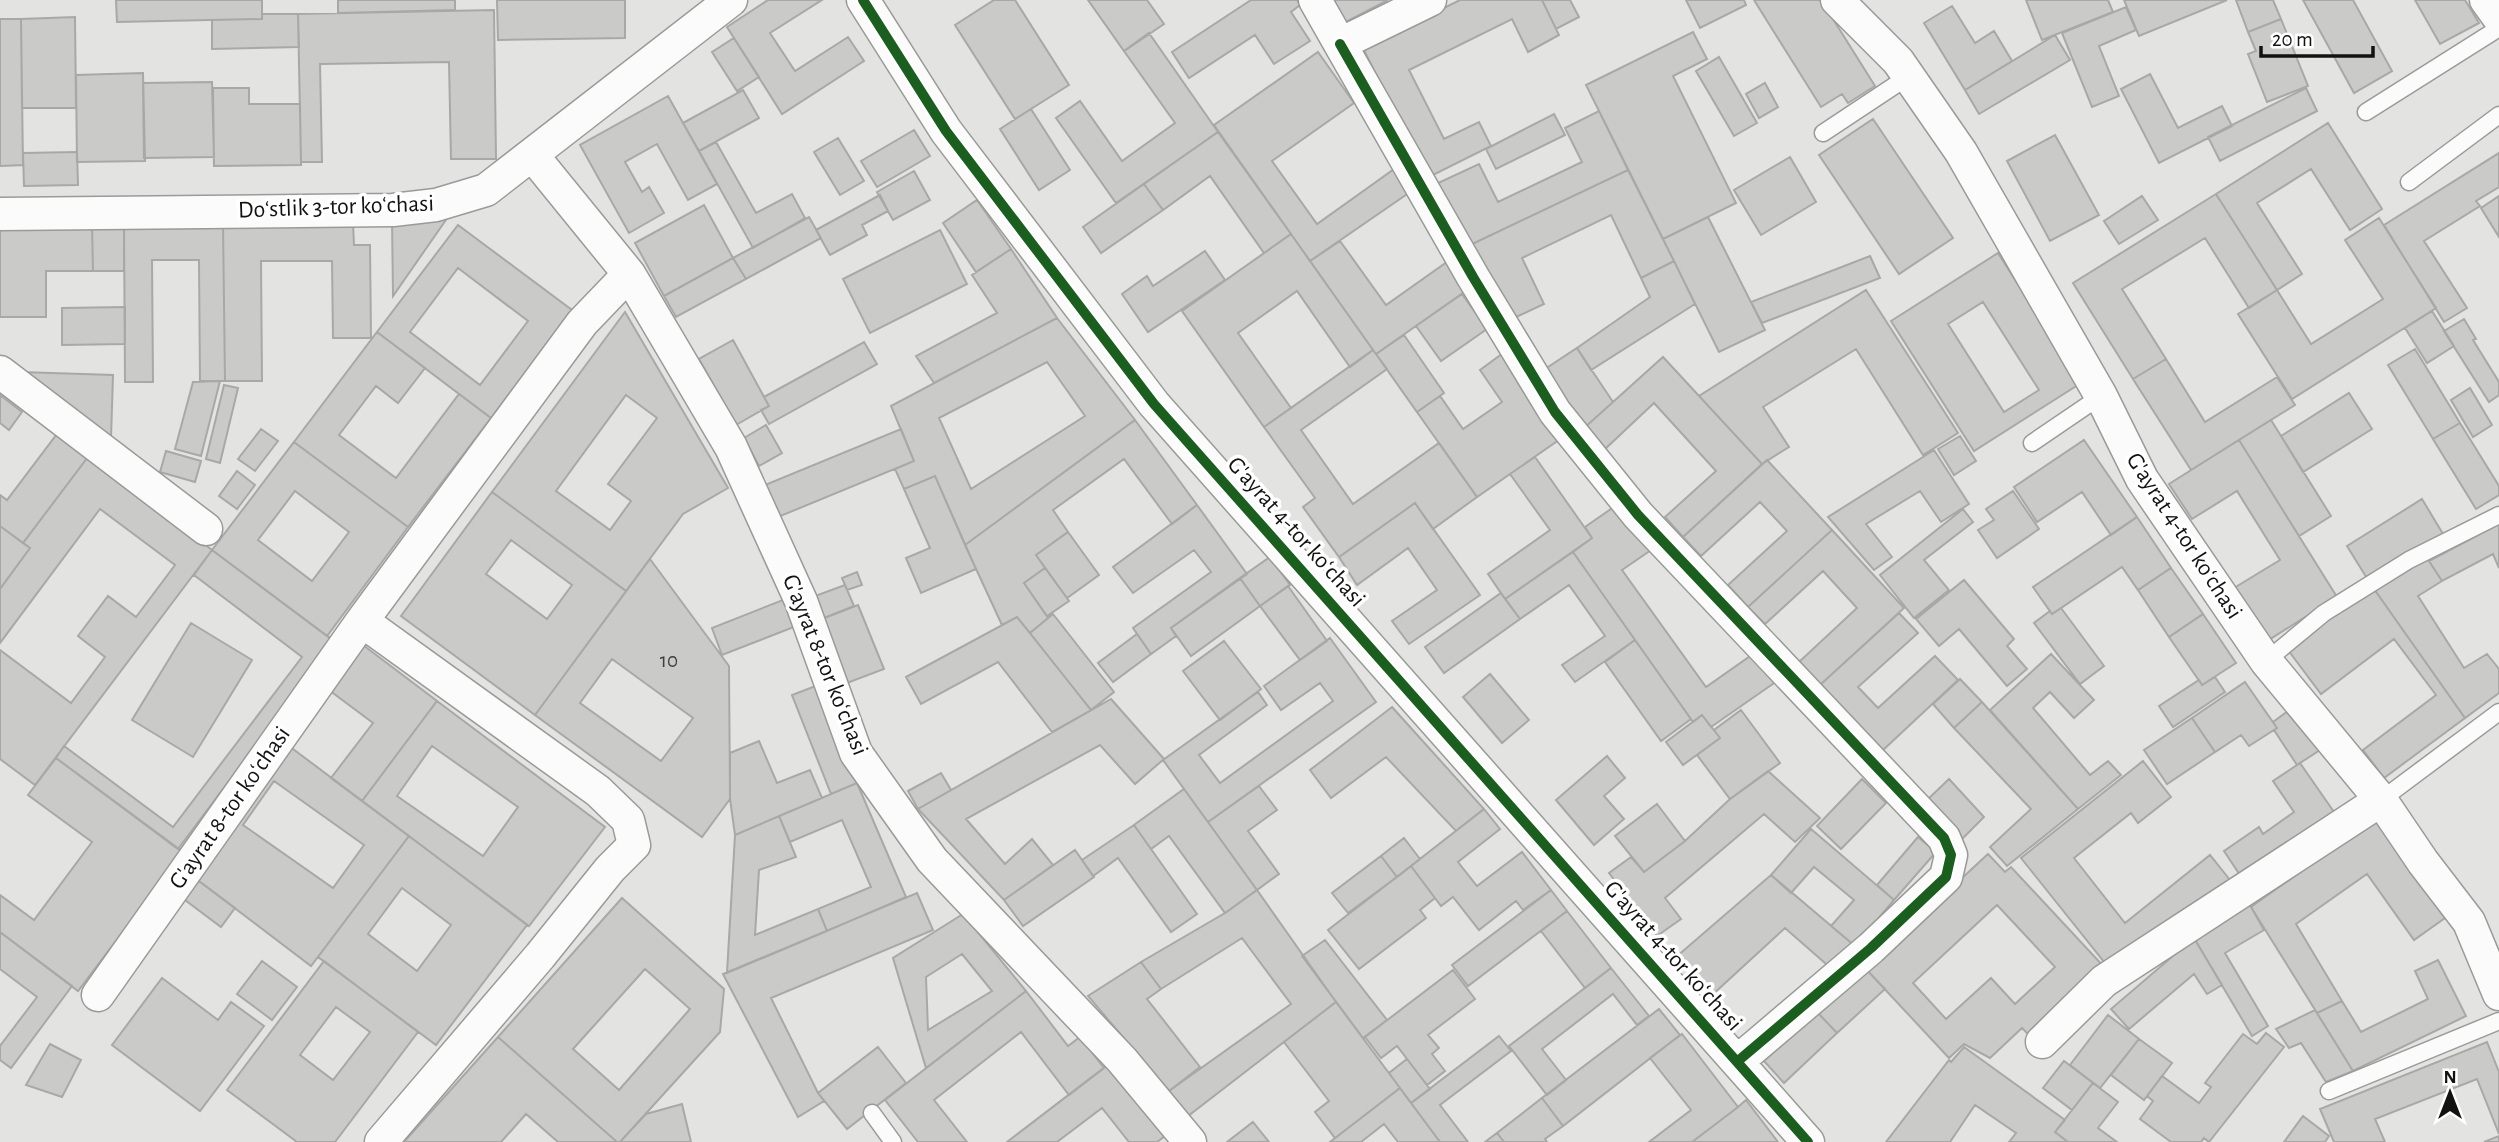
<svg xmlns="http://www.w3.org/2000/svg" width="2499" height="1142" font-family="'Alegreya Sans',sans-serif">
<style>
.building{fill:#cacbc9;stroke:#a8a9a7;stroke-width:2;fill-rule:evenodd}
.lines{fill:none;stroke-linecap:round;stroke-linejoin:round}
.lane-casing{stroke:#9a9a99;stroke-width:19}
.street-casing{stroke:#9a9a99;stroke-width:35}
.lane{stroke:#fbfbfb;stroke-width:16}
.street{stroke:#fbfbfb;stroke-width:32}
.cycleway-casing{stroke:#fff;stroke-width:15}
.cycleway{stroke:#1b5e20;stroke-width:10}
.labels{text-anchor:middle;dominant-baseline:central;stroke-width:7;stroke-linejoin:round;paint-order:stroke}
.number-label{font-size:21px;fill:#40403f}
.street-label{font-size:24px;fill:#121211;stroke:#fff}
</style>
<rect width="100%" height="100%" fill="#e3e4e2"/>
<path class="building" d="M116,0h146v19l-145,3z
M338,0h117v10l-117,3z
M497,0h128v38l-127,2z
M768,0h54l-52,33 25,38 53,-34 16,24 -82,53 -55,-87z
M994,0h21l54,85 -54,34 -60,-94z
M1088,0h59l17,24 -40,27z
M1251,0h46l3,5 -9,7 19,29 -36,23 -19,-29 -66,43 -17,-26z
M1328,0h60l-48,25z
M1460,0h82l17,35 -31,17 -16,-33 -103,51 35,69 35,-17 12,24 -64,32 -64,-130z
M1542,0h28l9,17 -23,12z
M1686,0h58l2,5 -46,23z
M1754,0h67l54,86 -27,17 -6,-9 -21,13z
M2026,0h82l5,12 -71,28z
M2124,0h103l-88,36z
M2236,0h37l8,19 -33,13z
M2303,0h50l39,71 -38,22z
M2415,0h50l14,23 -39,21z
M1952,6l23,37 19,-12 18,30 -47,29 -41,-67z
M2126,7l10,23 -37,16 20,50 -27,11 -30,-74z
M494,10l2,149h-45l-2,-97 -129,2 2,98h-21l-3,-148z
M262,14h36l1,33 -87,2v-29l50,-1z
M75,17l1,91h-54l-1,-89z
M0,19h21l2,146 -23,1z
M2281,19l27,67 -41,16 -19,-48 8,-3 -8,-19z
M1693,32l14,27 -34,17 63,127 -73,36 -77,-154z
M1149,33l69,99 -102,71 -60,-85 24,-17 42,60 53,-38 -51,-72z
M2055,35l15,25 -91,54 -14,-24z
M734,38l25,39 -22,14 -25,-39z
M1318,52l36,51 -82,58 45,63 80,-57 16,23 -103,71 -96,-136z
M1719,57l38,66 -23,13 -38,-65z
M143,73l2,88 -68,1 -1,-87z
M2150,74l28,54 44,-22 10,20 -73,37 -38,-74z
M212,82l2,75 -70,1 -1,-75z
M1765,83l13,24 -19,11 -13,-24z
M213,88h36v16h51l1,61 -87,1z
M2306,88l11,23 -97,50 -12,-24z
M743,90l16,28 -60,33 -16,-28z
M668,96l49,88 -29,16 -31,-56 -32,18 17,30 7,-5 15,26 -35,20 -49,-88z
M1031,109l39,61 -31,20 -39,-61z
M1599,111l29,59 -162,77 -30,-63 43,-20 19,38 84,-40 -17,-34z
M1554,114l11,21 -69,34 -10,-20z
M1873,119l80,119 -54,36 -80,-119z
M2328,123l54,86 -32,21 -39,-61 -54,34 45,71 -25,16 -61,-96z
M914,130l16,26 -53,31 -16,-26z
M1218,132l73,102 -27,19 -54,-77 -47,34 -19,-26z
M2055,135l44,80 -49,26 -43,-80z
M838,138l26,43 -24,14 -26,-43z
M716,142l40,71 36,-19 13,24 -52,30 -54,-97z
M77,152l1,33 -54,1 -1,-33z
M2499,153v34l-23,14 4,5 -56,35 43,67 -23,14 -60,-97z
M1790,157l26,45 -55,33 -27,-45z
M1628,170l46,91 -33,17 -30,-63 -89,43 22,46 -32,15 -46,-72z
M914,171l16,29 -37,20 -16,-28z
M1144,184l19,26 -62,43 -18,-26z
M2216,194l61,96 -28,18 -44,-70 -83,51 44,70 -33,20 -60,-96z
M880,195l8,16 -26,14 5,10 -37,20 -14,-25z
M2142,196l16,24 -39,24 -15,-23z
M2499,196v41l-18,-29z
M977,200l34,49 -35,23 -33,-49z
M704,205l29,53 -69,38 -29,-53z
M448,217l-55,79 -1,-78z
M809,217l12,21 -75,41 -13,-21z
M1708,217l57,113 -46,22 -56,-113z
M2379,218l57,90 -144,91 -54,-85 39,-24 34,54 72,-45 -38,-59z
M353,223l1,22h16l1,93h-38l-1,-77h-71l1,120h-37l-2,-157z
M223,224l2,157h-25l-1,-121h-47l1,122h-28l-1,-157z
M92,225l1,46h-47v46h-46v-91z
M92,225h32v46h-31z
M458,225l114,85 -81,108 -114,-86zM458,268l70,53 -48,64 -70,-53z
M940,230l27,54 -97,49 -27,-54z
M1291,234l82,116 -23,17 -53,-76 -59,42 53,75 -27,19 -82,-116z
M1340,241l46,64 61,-43 20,28 -91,64 -66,-93z
M1011,249l46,69 -123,65 -18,-27 81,-43 -25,-38z
M1205,251l20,29 -77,52 -26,-38 25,-18 6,10z
M1998,253l83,130 -107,68 -83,-130zM1983,302l56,88 -35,22 -56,-88z
M1870,256l10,22 -118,45 -11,-21z
M733,258l13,21 -70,38 -12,-21z
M1674,261l21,43 -104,66 -14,-22 73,-51 -9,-19z
M1866,290l92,143 -35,22 -67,-106 -93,58 26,40 -27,17 -63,-68z
M1462,294l25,35 -46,32 -25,-35z
M125,307v37l-63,1v-37z
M2432,311l22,35 -27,17 -22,-35z
M625,312l103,176 -45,26 -57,77 -134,-99zM626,395l31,23 -49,66 23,17 -21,29 -54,-39z
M1057,318l78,102 -170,125 -30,-69 -31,13 -9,-20 19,-8 -23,-55zM1047,362l38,54 -114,73 -32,-71z
M2464,319l12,20 -3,1 26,42v13l-10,7 -45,-71z
M377,332l48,36 -27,35 -22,-17 -37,49 57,43 63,-84 32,24 -83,109 -114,-85z
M1404,335l40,58 -27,19 -41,-58z
M733,340l36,66 -33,19 -37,-66z
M864,342l13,22 -108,60 -8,-14 8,-4 -5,-9z
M1577,348l36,54 -30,27 -38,-60z
M2415,349l45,74 -27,16 -45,-74z
M1373,350l14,19 -86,61 52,74 86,-61 38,54 -44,32 -18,-26 -76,54 -36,-50 12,-9 -51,-71z
M1506,351l60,84 -89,62 -60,-85 23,-16 23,33 39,-27 -22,-32z
M1663,357l99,107 -79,73 -18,-20 51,-46 -62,-68 -50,47 -21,-21z
M2166,359l39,63 72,-45 18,28 -104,65 -58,-91z
M20,372l93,3 -2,63z
M220,381l-19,75 -26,-7 18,-67z
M224,385l14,3 -18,75 -14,-4z
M2470,388l22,37 -19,12 -22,-37z
M2349,393l23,36 -69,43 -22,-36z
M0,395l22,17 -13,18 -9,-7z
M1135,420l62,85 -25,19 -48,-65 -71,51 15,22 -32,23 9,13 -21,15 24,35 -18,15 -13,-16 -15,8 -37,-80z
M2271,420l60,96 -32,20 -60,-96z
M2460,423l39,63v9l-23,14 -43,-70z
M766,425l16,28 -23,13 -15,-28z
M261,429l17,12 -23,30 -17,-12z
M901,429l13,32 -136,56 -13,-32z
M60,430l31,23 -68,90 -23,-17v-31l7,5z
M1960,436l16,25 -22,14 -16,-26z
M2084,440l53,77 -26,18 -29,-43 -45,30 -23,-35z
M2239,440l98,157 -70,44 -33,-53 46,-28 -43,-69 -45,28 -23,-35z
M294,442l114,85 -81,109 -115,-86zM295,491l54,41 -37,49 -54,-41z
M1934,450l35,54 -28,18 -21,-31 -54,33 26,33 -18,13 -46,-53z
M166,451l35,10 -6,21 -35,-10z
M88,457l124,93 -177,235 -35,-26v-109l71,53 34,-46 -27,-21 30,-40 28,21 39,-52 -75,-56 -100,134v-54l30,-41 -7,-5z
M1535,457l57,81 -87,61 -17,-25 62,-44 -40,-56z
M1767,460l65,70 -84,77 -20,-22 59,-54 -27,-29 -59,54 -18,-19z
M237,471l18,14 -18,24 -18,-13z
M935,476l41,93 -55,24 -15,-35 24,-10 -26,-59z
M2013,491l26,38 -42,29 -19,-28 16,-10 -8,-11z
M492,492l134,99 -91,124 -134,-99zM511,540l61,45 -25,34 -61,-45z
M2422,499l21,35 -75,46 -21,-34z
M1621,502l33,46 -32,22 84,117 50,-35 21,29 -66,46 -9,-12 -9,7 -120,-170 19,-14 -7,-11z
M1415,503l65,92 -71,49 -17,-23 45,-31 -29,-42 -51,37 -18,-28z
M1197,505l50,69 -76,54 5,8 -25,18 -18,-26 78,-56 -17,-22 -61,43 -20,-26z
M1963,509l10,13 -49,38 25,30 -35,28 -34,-43z
M2137,517l34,51 -33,22 -16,-23 -70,47 -19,-27z
M2499,524v44l-6,-14 -51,27 -13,-20z
M0,526l30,22 -30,41z
M1832,530l72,78 -84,77 -21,-23 58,-54 -34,-37 -58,53 -17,-17z
M1068,532l31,43 -32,23 -31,-43z
M212,550l122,91 -156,208 -122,-91 8,-12 109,81 129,-170 -108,-82z
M1573,552l62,88 -60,42 -13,-17 43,-29 -36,-51 -49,34 -15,-20z
M2425,555l17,26 -24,15 46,72 23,-14 12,15v24l-34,25 -93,-132z
M1270,557l20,28 -30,21 -20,-28z
M650,559l79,107 1,133 -28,38 -167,-122zM612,659l81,59 -32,43 -81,-58z
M1045,568l24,33 -22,15 -23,-33z
M2171,568l32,46 -34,23 -31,-47z
M857,572l5,13 -15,5 -5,-12z
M1240,578l20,28 -69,50 -20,-28z
M1964,580l50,59 -7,7 20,23 -20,17 -48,-57 -20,17 -23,-27z
M845,585l9,21 -30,12 -9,-22z
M1288,586l39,55 -27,19 -40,-54z
M2372,586l93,132 -81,60 -21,-28 73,-55 -42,-56 -73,55 -33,-44z
M1501,593l19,26 -76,54 -19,-26z
M788,598l11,27 -77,30 -10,-27z
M858,605l26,64 -37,14 -25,-64z
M2061,608l43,58 -24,18 -46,-61 16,-12 2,3z
M1899,613l19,20 -60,54 20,21 57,-52 23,24 -76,71 -62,-66z
M1053,614l61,78 -23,18 -61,-77z
M2203,614l33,49 -34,22 -33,-48z
M1017,617l74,93 -39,22 -54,-70 -77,42 -15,-27z
M191,623l61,37 -59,97 -61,-37z
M1137,634l14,20 -38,28 -15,-19z
M1330,638l46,64 -168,120 -45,-62 95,-68 9,13 -68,50 21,28 113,-82 -13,-18 -39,27 -17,-24z
M1635,640l56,79 -30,22 -56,-79z
M1224,641l37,48 -41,31 -37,-49z
M359,642l78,59 -75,100 -31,-23 42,-55 -48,-36z
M2051,654l43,46 -20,18 -24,-26 -17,16 57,67 18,-14 13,14 -43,34 -88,-99z
M1490,674l39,46 -27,23 -39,-46z
M2215,677l10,15 -52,35 -14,-21 40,-26 3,5z
M1960,679l22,23 -28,26 -21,-24z
M2245,682l32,46 -28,18 -8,-11 -26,17 -23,-34z
M818,685l39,98 -26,11 -39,-99z
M1111,699l53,60 -29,25 -35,-39 -134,74 39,45 27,-25 21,26 -49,35 -86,-91z
M437,701l168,126 -76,99 -167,-125zM432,746l86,61 -35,49 -86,-60z
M1982,702l96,107 -71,57 -17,-19 41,-38 -77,-81z
M1392,707l92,102 -28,22 -70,-74 -55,41 -21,-28z
M2292,708l28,42 -23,15 -23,-35 3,-2 -4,-6z
M1741,710l39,53 -50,36 -33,-44 23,-17 -6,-8z
M1702,715l18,23 -37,27 -17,-23z
M2192,718l23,34 -48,32 -23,-34z
M759,741l18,42 33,-13 12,28 -87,37 -5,-36v-46z
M289,746l120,90 -98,130 -120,-91zM274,781l90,64 -31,43 -90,-63z
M1607,756l18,22 -21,18 20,23 -30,26 -38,-45z
M56,758l127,94 -105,139 -78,-59v-37l34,25 58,-78 -64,-47z
M2143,761l28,36 -33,26 -7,-10 -57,45 51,65 85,-68 20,25 -117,93 -92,-115z
M2300,763l34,49 -94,63 -16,-24 35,-24 4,7 31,-22 -21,-31z
M1768,771l52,47 -25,24 -31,-28 -99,84 16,21 -24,17 -48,-63 22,-16 13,15 41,-31 45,-42z
M941,773l10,17 -33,19 -10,-18z
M1862,779l24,24 -45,46 -24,-23z
M1949,779l35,38 -22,22 -36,-38z
M857,783l49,114 -79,34 -9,-22 53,-22 -29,-67 -52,22 -11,-26z
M1259,786l18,24 -29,21 31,43 -22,16 -49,-68z
M1184,789l73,101 -32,23 -56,-77 -18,13 -17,-24z
M1657,804l28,37 -41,31 -29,-36z
M1484,809l16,20 -42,33 19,24 45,-34 29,38 -28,20 -7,-9 -37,29 -26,-33 -12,9 -30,-40z
M779,816l17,41 -37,13 -4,65 63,-26 9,22 -100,42 8,-138z
M2375,819l70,99 -31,22 -47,-66 -71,50 46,77 -25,12 -66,-106z
M1134,825l63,89 -26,18 -53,-74 -25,18 -11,-16z
M1811,829l83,71 -39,46 -24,-20 23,-26 -40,-33 -23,26 -20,-18z
M409,836l118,89 -91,120 -118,-88zM402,888l49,37 -34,46 -49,-37z
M1918,837l18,15 -42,48 -17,-15z
M1404,838l16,21 -23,18 -16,-21z
M1075,850l19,27 -71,49 -19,-26z
M1988,854l17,18 6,-5 94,101 -74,69 -9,-9 -32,30 -26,-14 -15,14 -84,-90zM1997,905l58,62 -40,37 -24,-26 -45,41 -33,-36z
M1381,856l16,21 -49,36 -16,-20z
M1411,866l24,32 -15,12 6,8 -67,51 -31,-39z
M191,875l44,33 -14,19 -44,-33z
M1771,875l84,71 -22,24 -48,-42 -74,68 -35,-39z
M1257,890l79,112 -148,114 -19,-25 122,-87 -49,-66 -81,51 -20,-27 84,-49z
M1551,890l16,21 -99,75 -16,-21z
M917,893l16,37 -162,68 47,95 6,8 -26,16 -75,-143z
M622,898l102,91 -4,43 -100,110h-3l-119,-105zM645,969l45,40 -71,81 -46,-41z
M2250,905l14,25 -39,23 43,73 -16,10 -58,-98z
M1567,911l44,57 -26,20 -44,-57z
M963,914l63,77 -100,77 -33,-110zM962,954l30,37 -64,39 -2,-53z
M0,932l72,54 -61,82 -11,-8v-14l37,-49 -37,-28z
M2194,938l28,47 -15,9 -13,-20 -65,55 -18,-20z
M1325,940l62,80 -24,18 -61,-82z
M2438,960l28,56 -113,55 -36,-58 25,-12 19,31 67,-33 -13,-28z
M262,961l35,26 -25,33 -35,-26z
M324,961l94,71 -83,110h-38l-70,-52zM336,1007l34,25 -37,48 -33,-25z
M1141,962l20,27 -14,10 53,68 -31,24 -81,-95z
M1611,968l38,48 -12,9 -24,-31 -71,55 24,31 -19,15 -38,-49z
M1865,968l20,21 -48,44 -20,-21z
M1453,970l22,29 -47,36 11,13 -7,6 13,17 -18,14 -30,-39 -16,12 -16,-21z
M162,978l56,42 13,-18 33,24 -64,85 -88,-66z
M1026,991l42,55 12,-9 24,31 -35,27 -48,-63 -87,68 33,42h-49l-33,-42z
M1336,1002l64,86 -65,50 -20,-26 14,-11 -45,-59z
M1659,1009l21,26 -117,91 -21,-28z
M2315,1010l38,61 -27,11 -25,-39 -12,5 -13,-19z
M1817,1012l20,21 -53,50 -20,-22z
M2108,1015l31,24 -39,49 -30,-23z
M2266,1033l18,14 -75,95 -5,-4 -3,4h-30l-31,-23 13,-18 -6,-5 15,-20 37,27 12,-16 -6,-4 38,-49 14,10z
M1682,1034l56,73 -46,35h-43l42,-32 -41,-52z
M1499,1036l12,15 -71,54 28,37h-28l-29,-39z
M498,1037l119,105h-59l-32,-28 -25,28h-97z
M2139,1039l33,24 -28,37 -33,-25z
M2487,1042l12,30v62l-22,-55 -102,40 10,23h-51l-14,-33z
M50,1044l31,16 -19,37 -36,-12z
M878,1047l28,36 -59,46 -29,-36z
M1964,1047l101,73 -10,12 13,10h-59l7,-9 -41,-28 -25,37h-64l63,-82 2,2z
M1407,1059l23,30 -19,14 -22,-30z
M2064,1061l29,22 -21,27 -29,-22z
M1109,1064l56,72 -8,6h-28l-27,-34 -45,34h-50z
M2093,1083l25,19 -20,26 19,14h-49l-13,-10z
M1400,1088l40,54h-42l-14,-18 -23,18h-31z
M1542,1098l21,28 -18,13 2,3h-43l-7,-9z
M1746,1100l32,42h-86l46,-35z
M682,1104l9,38h-71l26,-28z
M2303,1116l26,20 -4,6h-41z
M1253,1122l16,20h-42z
M1497,1133l7,9h-19z
M2499,1136v6h-15z"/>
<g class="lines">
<defs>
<path id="lane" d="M2366,112l133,-84
M1823,133l86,-57
M2409,182l90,-67
M2032,443l69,-47
M2266,661l58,-48 85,-53 90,-45
M2381,800l118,-88
M2329,1091l170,-70
M872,1113l21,29"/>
<path id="street" d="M863,0l83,131 208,273 654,738
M1315,0l25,44 90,-44
M1837,0l61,61 63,91 140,244 41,83 124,182 115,139 42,62 46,60 30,72
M2486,0l13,18
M1340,44l133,233 82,135 83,103 306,323 7,17 -5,22 -75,71 -133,113
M533,156l96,118 102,173 70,154 55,152 76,107 190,200 68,82
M0,214l393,-4 43,-5 50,-15 245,-190
M0,372l206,157
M98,995l264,-374
M2042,1042l62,-61 277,-181
M381,1142l159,-186 70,-87 24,-24 -6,-25 -30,-29 -236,-170 220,-298 47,-49"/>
</defs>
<use href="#lane" class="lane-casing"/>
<use href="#street" class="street-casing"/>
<use href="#lane" class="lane"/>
<use href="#street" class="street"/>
<defs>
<path id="cycleway" d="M863,0l83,131 208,273 654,738
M1340,44l133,233 82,135 83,103 306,323 7,17 -5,22 -75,71 -133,113"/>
</defs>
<use href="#cycleway" class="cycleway-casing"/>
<use href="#cycleway" class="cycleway"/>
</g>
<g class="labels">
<g class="number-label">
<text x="669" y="660">10</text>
</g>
<g class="street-label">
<text transform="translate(336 207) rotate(-2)">Doʻstlik 3-tor koʻchasi</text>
<text transform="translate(1296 532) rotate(48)">G'ayrat 4-tor koʻchasi</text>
<text transform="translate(2184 536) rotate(57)">G'ayrat 4-tor koʻchasi</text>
<text transform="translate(825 665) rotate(68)">G'ayrat 8-tor koʻchasi</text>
<text transform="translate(230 808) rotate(-55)">G'ayrat 8-tor koʻchasi</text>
<text transform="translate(1673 956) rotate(48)">G'ayrat 4-tor koʻchasi</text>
</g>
</g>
<g transform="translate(2450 1093)" stroke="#ffffff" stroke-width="5" paint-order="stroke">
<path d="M0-5L12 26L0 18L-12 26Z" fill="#121211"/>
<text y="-10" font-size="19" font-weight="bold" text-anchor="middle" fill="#121211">N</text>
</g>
<path d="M2261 46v10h112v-10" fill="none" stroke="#121211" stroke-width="3.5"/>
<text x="2272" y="46" font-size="21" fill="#121211" stroke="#ffffff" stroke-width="5" paint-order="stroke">20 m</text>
</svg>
